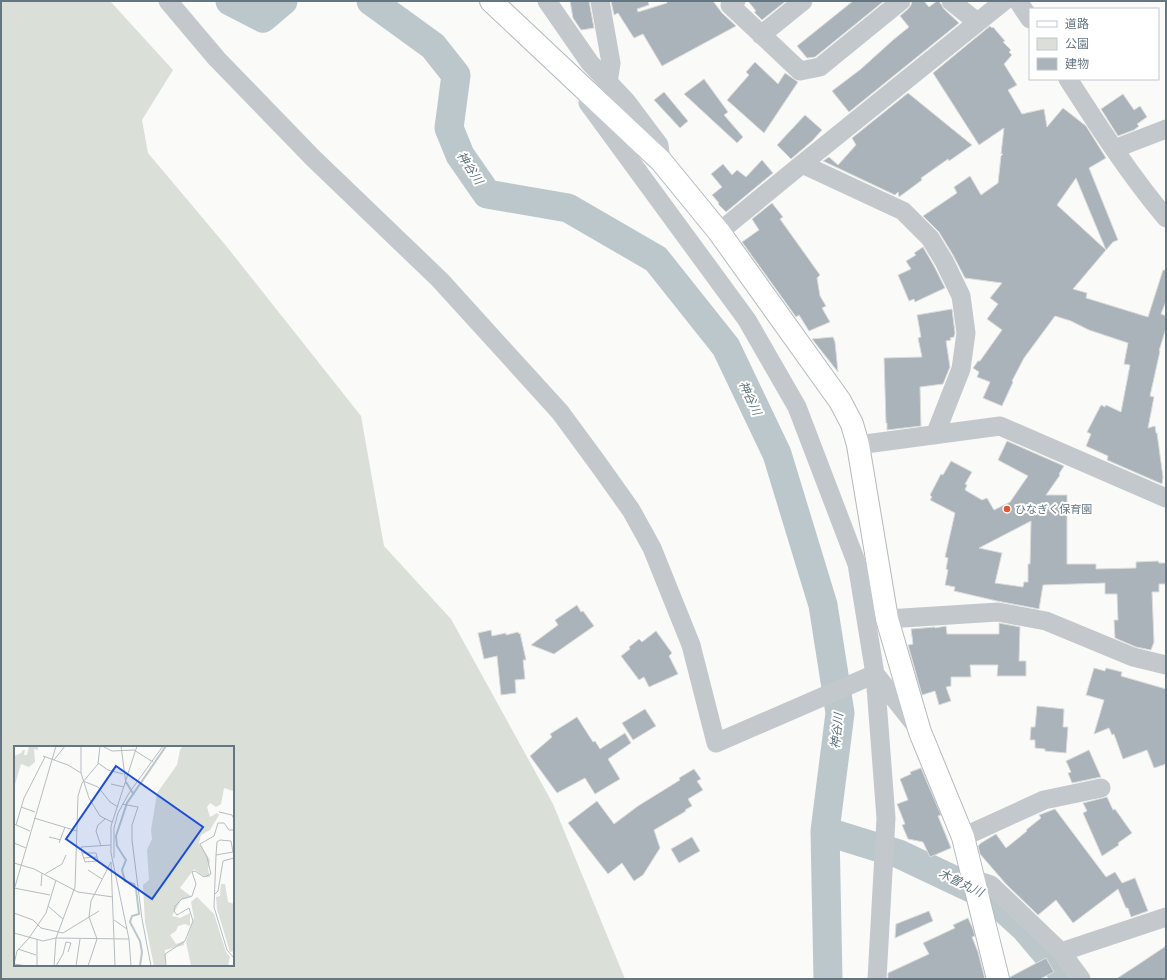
<svg xmlns="http://www.w3.org/2000/svg" width="1167" height="980" font-family="'Fira Sans','Noto Sans JP',sans-serif">
<style>
.green{fill:#dadfd7;fill-rule:evenodd}
.lines{fill:none;stroke-linecap:round;stroke-linejoin:round}
.river{stroke:#bbc7cb;stroke-width:29}
.building{fill:#aab3b9;stroke:#dcdcda;fill-rule:evenodd}
.secondary-casing{stroke:#b3babf;stroke-width:24}
.street{stroke:#c3c8cc;stroke-width:19}
.secondary{stroke:#fff;stroke-width:22}
.poi-dot{fill:#e4572e;stroke:#fff;stroke-width:1.5}
.labels{text-anchor:middle;dominant-baseline:central;stroke-width:4;stroke-linejoin:round;paint-order:stroke}
.poi-label{font-size:11px;fill:#657683;stroke:#fff;text-anchor:start}
.water-label{font-size:12px;font-style:italic;fill:#60757c;stroke:#fff}
.inset-river{fill:none;stroke:#bbc7cb;stroke-width:2}
.inset-road{fill:none;stroke:#b5bdc2;stroke-width:1}
.view{fill:#1d4ed8;fill-opacity:0.15;stroke:#1d4ed8;stroke-width:2}
.inset-edge{fill:none;stroke:#657683;stroke-width:2}
</style>
<rect width="100%" height="100%" fill="#fafaf8"/>
<path class="green" d="M1,1h109l63,69 -31,50 6,33 79,94 134,169 23,130 67,73 102,185 72,175h-624zM15,747h218v218h-218z"/>
<g class="lines">
<path class="river" d="M230,1l33,17 20,-17
M371,1l62,45 23,29 -7,53 11,27 27,39 81,14 88,51 70,88 51,107 46,151 17,108 -15,118 3,148
M825,831l74,23 93,44 33,30 43,51"/>
</g>
<path class="building" d="M570,1h19l5,27 -13,2 -8,-12z
M611,1h37l1,4 -12,4 1,3 29,-9v-2h46l9,12 14,13 -74,40 -19,-32 -9,4 -16,-25 -4,2z
M748,1h38l-24,19 -8,-8 2,-1z
M853,1h31l-69,56 -8,1 -10,-12z
M912,1h12l5,6 8,-6h2l5,8 15,14 -110,89 -17,-21 29,-22 32,-29 16,-13 -9,-11 8,-7 3,-4z
M990,26l2,2 1,-1 12,14 -2,1 8,8 -2,2 3,3 -8,9 13,21 -9,5 14,24 22,-5 3,18 16,-19 23,18 20,32 -17,10 29,72 -5,2 -7,8 -30,-72 -19,27 49,45 -33,39 14,4 -1,5 62,19 15,-47h3v31l-5,13 5,2v12l-7,23h1l-10,45 4,1 -6,31 7,-2 1,7h1l6,44 -1,7 -55,-24 1,-4 -22,-10 5,-12 -4,-2 14,-27 4,2 1,-2 15,7 9,-47 -6,-1 4,-21 -39,-13 -18,-9 -16,-5 -31,42 -12,23 1,1 -11,24 -19,-8 7,-16 -13,-5 2,-5 -6,-4 5,-7h2l22,-31 -15,-11 11,-15 -8,-6 12,-15 -37,-5 -12,-23 -14,-23 -16,-16 34,-23 -3,-6 16,-11 11,19 17,-12 3,-27 2,-2h-2l3,-26 -25,17 -46,-72z
M755,62l23,22 7,-11 13,9 -34,51 -37,-33 22,-25 -3,-3z
M704,79l24,33 -4,3 19,22 -6,6 -53,-49z
M664,92l24,29 -8,7 -26,-28z
M908,93l64,52 -23,16 -1,-2 -27,19 1,2 -23,17 -1,-5 -3,3 -72,-34 6,-4 9,8 18,-20 -4,-7z
M1123,94l11,16 6,-4 7,11 -10,7 2,2 -5,4 -16,6 -17,-27z
M805,115l17,15 -10,11 -21,18 -14,-14z
M762,160l11,13 -47,39 -8,-8 1,-1 -7,-8 10,-8 -11,-13 12,-10 9,11 5,-5 9,7z
M772,203l11,14 -3,2 40,56 -3,3 3,18 6,10 -4,2 8,14 -21,9 -10,-16 -3,2 -54,-75 17,-12 -7,-11z
M923,247l11,19 11,22 -30,14 -1,-3 -5,2 -11,-26 13,-6 -5,-8 10,-6 -2,-2z
M952,309l3,24 -1,4 -4,1 1,2 -5,1 4,26 -7,17 -23,3 1,39 -34,4v-7h-1l-2,-65 38,-1 -4,-19 3,-1 -4,-22z
M833,337l2,5 3,30 -26,-33z
M1007,441l57,25 -5,8 1,1 -14,20h21v69h29v5l40,-1v-6l22,-1 1,2h7v21h-7v8h-7l2,50 -3,8 -15,-3 -21,-9 -1,-18h4l-1,-26h-12v-11l-62,2 -4,24 -42,-8 -43,-10 1,-4 -10,-2 3,-15 -2,-1 2,-11 -3,-1 10,-44 -25,-13 2,-3 -2,-2 11,-21 2,1 8,-14 21,11 -7,12 2,1 -2,5 17,10 5,-2 7,12 16,-8 18,-26 -30,-16zM1031,521l-1,43h-2v18h-4l-1,5 -28,-4 7,-30 -23,-5z
M577,605l4,7 2,-1 11,15 -40,28 -23,-9 27,-20 -3,-5z
M999,623l21,4 -1,34h7v15h-29l1,-11h-28l1,12h-20v9l-5,1 5,14 -12,4 -4,-14 -13,4 -14,-50 5,-1 -2,-15 24,-2v1l11,-2 1,8h52z
M491,630l1,6 14,-3v2l12,-3 1,2 1,-1 6,27h-3l2,19 -10,1 1,13 -15,2 -4,-39 -13,3 -6,-26z
M656,631l16,22 -3,3 9,18 -29,13 -5,-10 -5,3 -18,-24 9,-7 -1,-2 10,-8 3,3z
M1094,668l11,3 1,-3 16,4 -1,4 45,13v75l-12,4 -7,-18 -24,9 -9,-25 -2,1 -3,-7 -15,6 10,-34 -18,-5z
M1037,706l27,3 -1,18h5l-2,26 -21,-2v-2l-10,-1v-8h-5l1,-13h4z
M645,709l11,17 -23,14 -11,-17z
M577,717l16,25 2,-1 5,8 25,-16 6,10 -23,16 12,20 -25,15 -10,-16 -28,15 -27,-37 22,-19 -2,-3z
M1089,750l12,27 -29,6 -4,-10 3,-1 -5,-11z
M921,768l20,47 -3,1 13,32 -21,9 -7,-15 -15,-3 -6,-14 3,-1 -8,-20 11,-4 -8,-21 11,-5 -1,-2z
M694,769l7,10 -4,2 6,9 -15,9 4,7 -7,4 1,1 -32,19 6,18 -17,27 -9,6 -12,-18 -14,11 -40,-51 29,-22 17,23 24,-18 42,-26 -1,-2z
M1107,797l6,13 2,-1 17,24 -14,10 1,2 -17,11 -19,-43 4,-2 -4,-8z
M1055,809l51,68 9,-5 7,11 13,-5 13,33 -17,6 -3,-9h-2l-8,-19 -45,34 -17,-23 -18,15 -32,-31 -26,-30 -2,-8 3,-3 15,-9 10,14 21,-17 -1,-1 15,-12 -2,-3z
M692,837l8,14 -21,12 -8,-14z
M929,911l4,10 -38,17 1,-14z
M968,918l5,11 2,7 -3,1 6,15 7,27h-97v-6l41,-19 -6,-11 32,-15 -2,-3z
M1166,946v33h-50l20,-13z
M1046,958l8,14 -14,7h-30v-2z"/>
<g class="lines">
<defs>
<path id="secondary" d="M491,1l170,160 58,71 121,169 12,23 6,21 29,174 33,113 43,105 35,142"/>
</defs>
<use href="#secondary" class="secondary-casing"/>
<path class="street" d="M168,1l49,58 96,99 127,122 120,132 39,53 32,45 21,38 39,97 25,98 159,-69
M547,1l43,62 36,38 33,44 2,16
M600,1l11,62 -3,20
M736,1l-6,4 70,66 20,-4 81,-66
M951,1l26,21
M1018,1l12,18
M761,35l42,-34
M1068,79c31,48 61,95 98,139
M589,95l-1,8 159,217 50,87 60,157 18,110 11,144 -9,161
M1114,149l52,-20
M802,164l101,47 27,27 14,23 17,35 5,37 -5,36 -26,66
M719,232l83,-68 202,-163
M858,445l142,-19 166,72
M887,619l111,-7 48,9 87,36 33,8
M875,674l42,53
M963,837l81,-37 57,-12
M973,879l18,6 70,67 20,27
M1061,952l105,-35"/>
<use href="#secondary" class="secondary"/>
</g>
<circle class="poi-dot" cx="1007" cy="509" r="4"/>
<g class="labels">
<g class="poi-label">
<text x="1015" y="509">ひなぎく保育園</text>
</g>
<g class="water-label">
<text transform="translate(470 168) rotate(57)">神谷川</text>
<text transform="translate(750 398) rotate(65)">神谷川</text>
<text transform="translate(837 731) rotate(-84)">神谷川</text>
<text transform="translate(961 883) rotate(26)">木曽丸川</text>
</g>
</g>
<g transform="translate(14 746)">
<rect width="220" height="220" fill="#fafaf8"/>
<path d="M15,0h9v4l-4,-1 1,13 -6,5 -8,-3 -7,24v-32l7,-3 2,-3h2l-1,5h3zM169,0h51v51l-1,-6 -9,-3 -3,16 -5,3 -6,-4 -3,4 3,10 7,-4 2,2 -9,15 -9,5 -2,8 11,17 -2,9 2,8h-5l-11,-8 -14,19 12,9 -11,3 -9,16 8,2 10,-5v13l-5,-2 -7,2 -2,5 -6,4 6,9 8,-3v4l-19,5v16h-11l-9,-44 -2,-37 6,-5 -2,-30 5,-11 -1,-9 6,-37 20,-28 3,-15zM207,138h4l3,18 6,2v47l-4,1 -13,-43 -1,-12 4,-1zM183,151l17,17 12,38 4,5 -2,9h-37l-5,-24 8,-24 -3,-16z" fill="#dadfd7"/>
<path class="inset-river" d="M112,36l8,13M126,220l2,-14 -2,-11 -10,-19 2,-6 7,-2 -3,-25 -2,-5 -9,-3 -3,-11 4,-10 -9,-14 -1,-10 11,-33 39,-57"/>
<path class="inset-road" d="M88,0l10,5 22,-1 19,12M107,0l5,38M29,10l25,9 13,8 8,25 11,18 12,6M40,14l11,-14M84,17l10,7 15,4M67,27v-27M69,35l15,6 12,15 8,5M97,38l13,3M108,58l16,3 -6,18v15l10,79 9,47M7,61l14,5M205,66l13,3 2,4M20,72l43,13M0,78l16,7M2,79l8,-27 21,-41M35,91l12,3M206,94l11,1 2,11 -17,3 1,-13zM0,97l12,5M45,97l6,-16M87,100l-5,-15 2,-6 7,-6M67,101l1,6 3,9 13,-1 -2,-8h-14M67,101l30,-2M202,109l-2,52 13,43 7,8M70,112l13,-1M100,112v-30l4,-15 11,-20 34,-47M97,116l4,104M0,117l20,6 44,23 35,5M74,124l14,9M31,128l17,-10 4,-9M27,140l1,-13M0,142l36,7M0,144l42,-144M200,149l4,-4 5,-30 11,-3M34,160l15,13M0,167l19,7 8,8 22,5 36,-22M100,174l13,9M0,187l29,8 13,-3 73,1M4,203l18,6M0,218l3,-13 12,-13 17,-25 10,-33M0,218l14,2M23,220v-27M40,220l2,-28 19,-51 3,-91 4,-13 16,-19 2,-18M42,220l7,-12 3,-12 5,1 -3,9M62,220l4,-27M74,220l9,-27 -8,-22 2,-16 20,-39M117,220l-2,-27 -18,-86v-27l26,-80M152,220l-1,-12 20,-13 8,-20 -4,-13 -12,7 -3,-4 1,-5 7,-7 10,-3 4,-12 -4,-12 3,-1 9,6 7,-3 -4,-17 -7,-13 14,-8 4,-13h6l5,7h5"/>
<path class="view" d="M102,20l87,61 -51,72 -86,-60z"/>
<rect width="220" height="220" class="inset-edge"/>
</g>
<rect width="1167" height="980" fill="none" stroke="#657683" stroke-width="4"/>
<rect x="1029" y="8" width="130" height="72" fill="#ffffff" stroke="#c1c8cd"/>
<rect x="1037" y="21" width="20" height="6" fill="#ffffff" stroke="#c1c8cd"/>
<text x="1065" y="28" font-size="12" fill="#657683">道路</text>
<rect x="1037" y="38" width="20" height="12" fill="#dadfd7" stroke="#c1c8cd"/>
<text x="1065" y="48" font-size="12" fill="#657683">公園</text>
<rect x="1037" y="58" width="20" height="12" fill="#aab3b9" stroke="#c1c8cd"/>
<text x="1065" y="68" font-size="12" fill="#657683">建物</text>
</svg>
